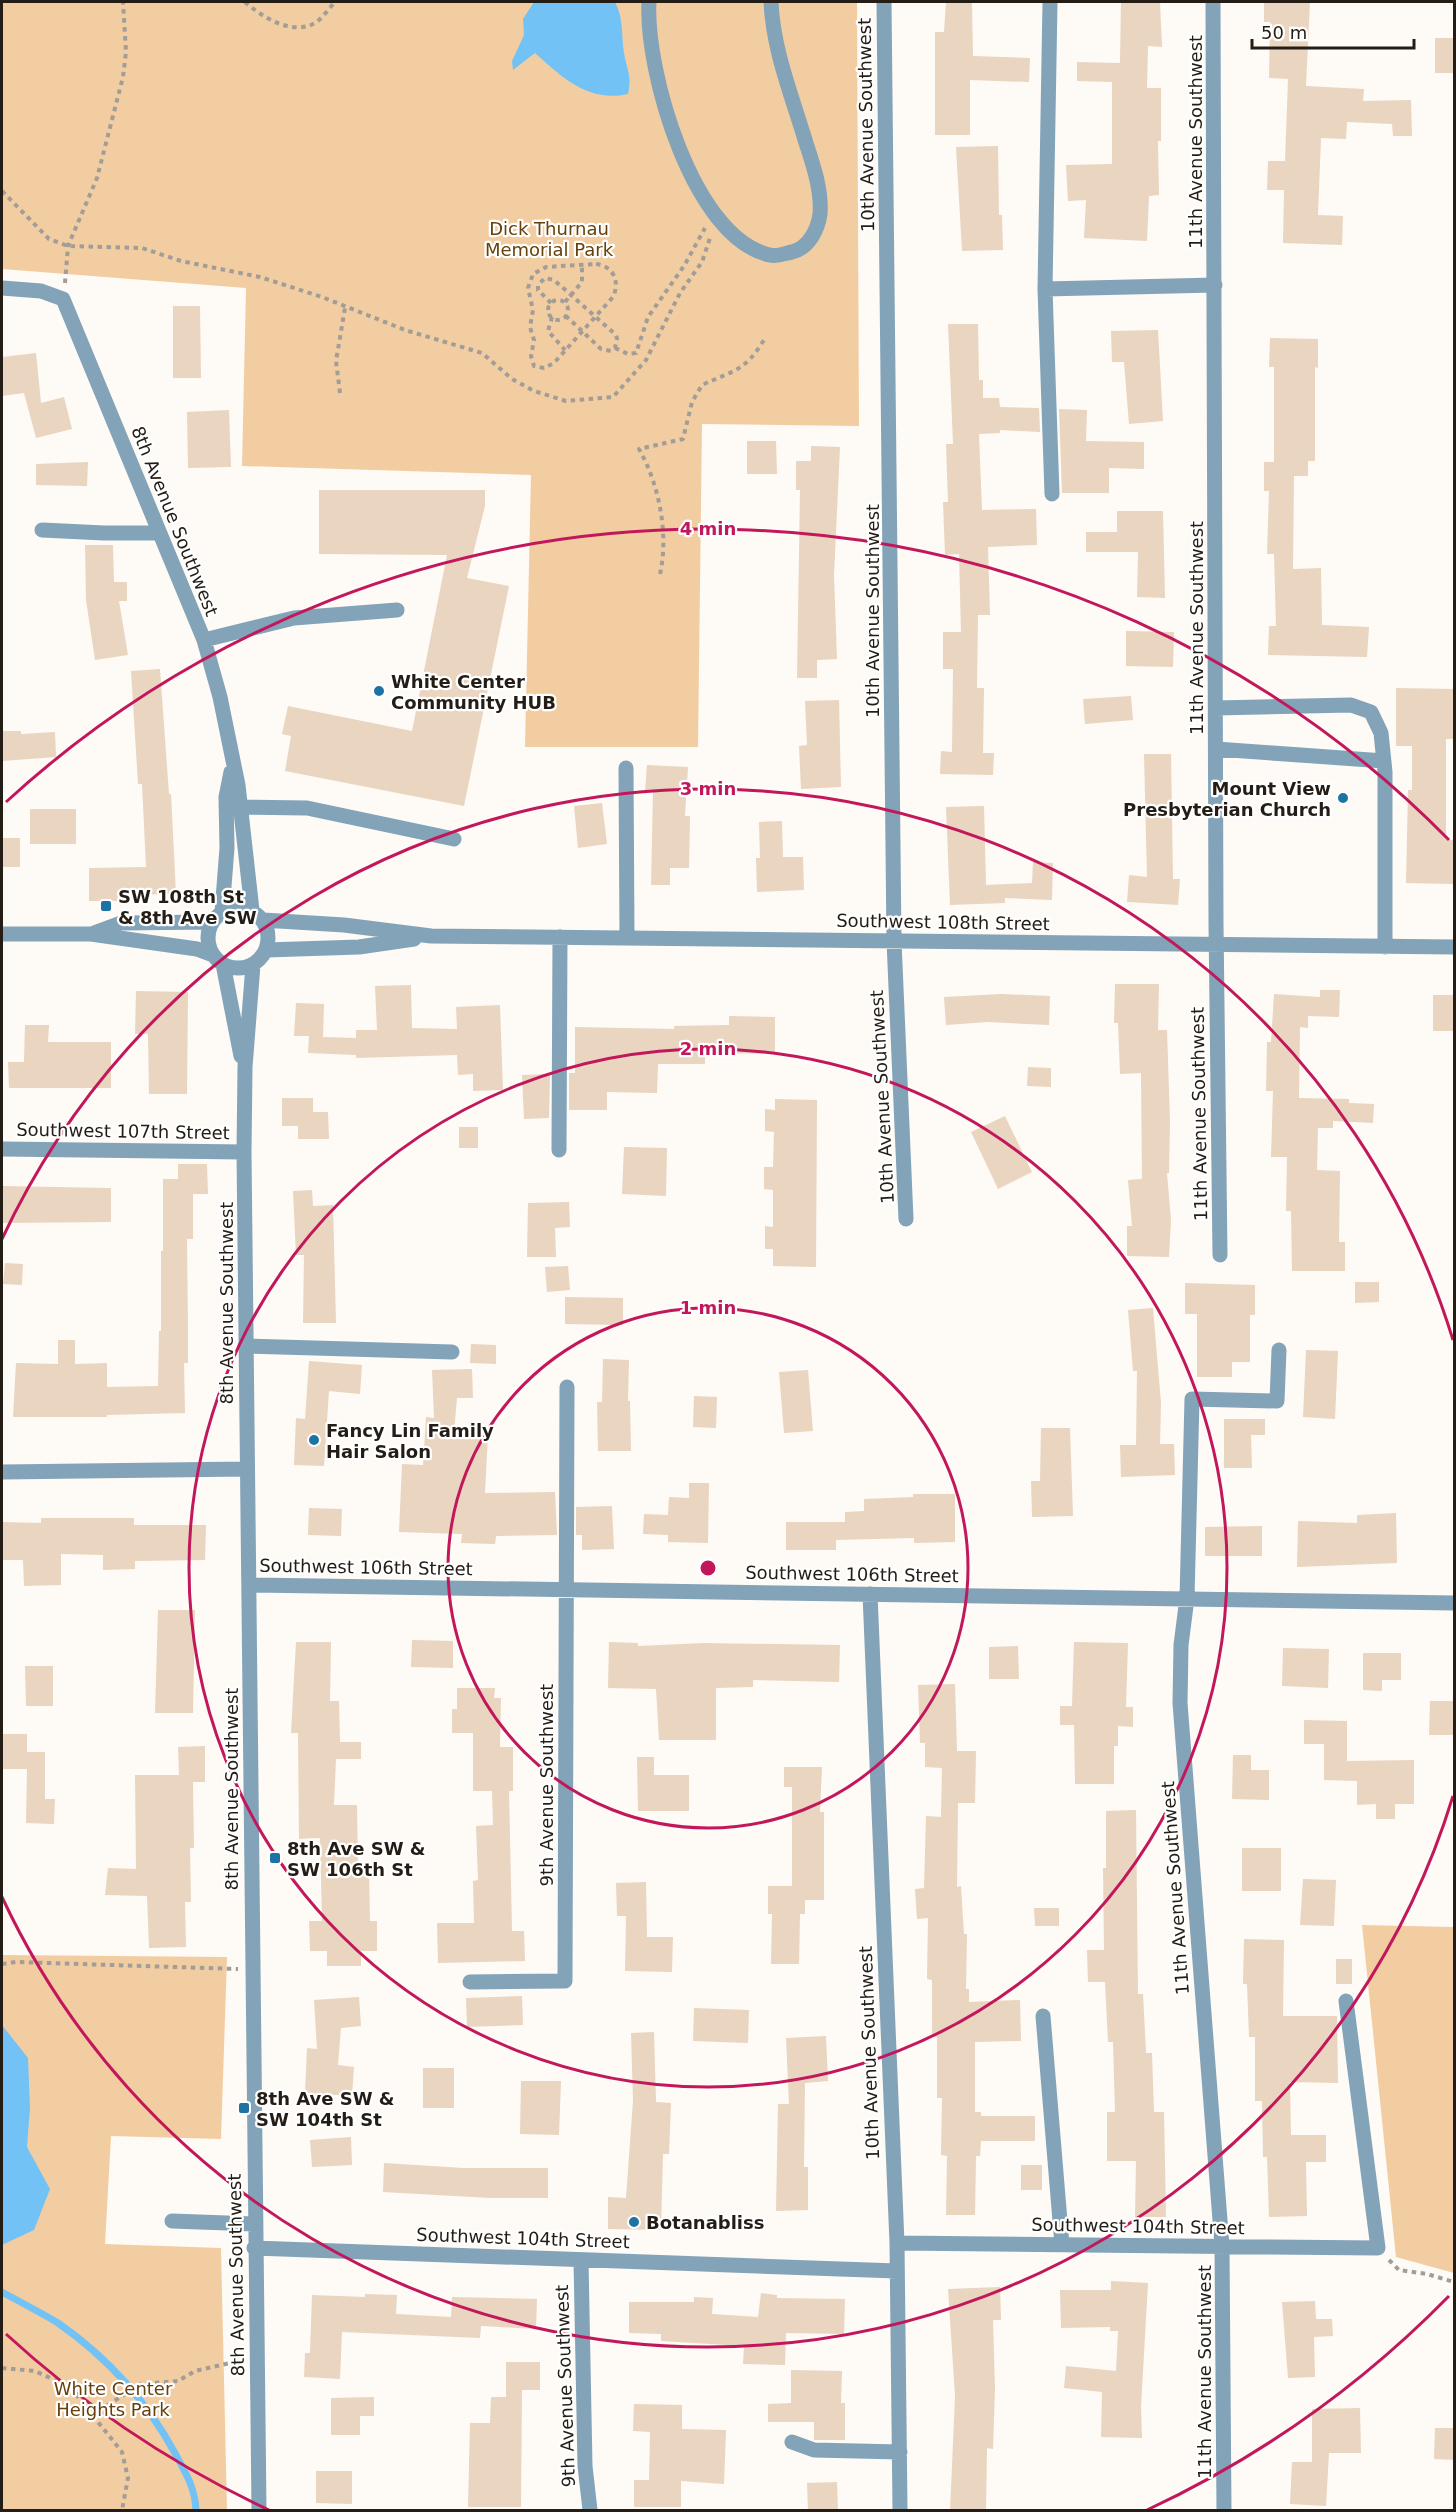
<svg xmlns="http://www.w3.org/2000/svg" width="1456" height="2512" font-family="'DejaVu Sans',sans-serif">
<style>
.green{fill:#f3cda2}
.water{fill:#72c2f6}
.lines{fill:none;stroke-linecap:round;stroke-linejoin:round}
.stream{stroke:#72c2f6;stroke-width:7}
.building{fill:#e9d5c0}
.path{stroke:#a29d97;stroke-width:4;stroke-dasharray:4.5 4.5;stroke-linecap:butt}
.minor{stroke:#83a3b9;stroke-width:15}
.ring{fill:none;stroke:#c2185b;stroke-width:3}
.poi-dot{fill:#1d74a4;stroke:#fff;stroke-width:2}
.labels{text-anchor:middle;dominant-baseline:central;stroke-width:4.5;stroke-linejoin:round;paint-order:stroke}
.street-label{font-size:18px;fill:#241d15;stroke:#fff}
.park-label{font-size:18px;fill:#66410b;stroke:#fff}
.poi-label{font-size:18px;font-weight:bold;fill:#241d15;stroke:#fff;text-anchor:start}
.centre{fill:#c2185b;stroke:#fff;stroke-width:3}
.ring-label{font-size:18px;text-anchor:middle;font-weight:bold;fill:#c2185b;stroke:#fff;stroke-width:4.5;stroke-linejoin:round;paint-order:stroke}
</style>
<rect width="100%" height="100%" fill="#fefaf5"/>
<path class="green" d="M2,2h855l2,424 -157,-2 -4,323h-173l6,-272 -289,-9 4,-178 -244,-19z
M1362,1925l92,2v346l-58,-16z
M2,1955l225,2 -6,182 -110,-3 -6,108 116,4 6,262h-225z"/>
<path class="water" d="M534,2h81c9,17 6,32 9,51 3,18 8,22 4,41 -40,9 -66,-17 -93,-41l-22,17 -1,-9 12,-26 -1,-16z
M2,2025l26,33 2,50 -3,39 23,42 -16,41 -32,15z"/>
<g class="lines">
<path class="stream" d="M2,2292c18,10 38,20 56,31 49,34 90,80 118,132 11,20 19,34 20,55"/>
</g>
<path class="building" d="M946,2h26l1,54 57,2 -1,24 -59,-2v55h-35v-103h9z
M1121,2h39l2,45 -14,-1 -1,42h14v53h-3l1,54 -10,1 -2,45 -63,-3 2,-38 -18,1 -2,-36 46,-1v-82l-35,-1v-19l43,1z
M1264,2h46l-4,84 58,3 -1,12 48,-1 1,36h-19l-1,-12 -45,-2 -1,17 -25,-1 -3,77 25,1 -1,29 -59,-2 1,-53h-17l1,-29h17l3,-82 -19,-1 1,-56h-6z
M1435,38h20v35h-20z
M998,146l1,69h3l1,35 -41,1 -6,-104z
M173,306h27l1,72h-28z
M948,324h30l1,56h4v18h16l1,9 39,1 1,24 -40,-2v3l-21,1 3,76 54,-1 1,36 -49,2 2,68h-12l-1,73h7l-1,65h11l-1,22 -53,-1 1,-23 11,1 1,-83h-10v-37h18l-2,-78 -14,1 -2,-53h5l-2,-58h7z
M1158,330l5,91 -34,3 -5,-62h-12l-1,-31z
M1270,338l48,1v29l-3,-1v94h-7v15h-14l-1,93 28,-1 1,57 47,2 -2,30 -99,-2 1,-29h7l-2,-72h-7l2,-63h-5v-29h10v-95h-5z
M36,353l5,50 23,-6 8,32 -36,9 -12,-45 -22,3v-39z
M1059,409l28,1 -1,31 58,1v27l-35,-1v25h-47z
M229,410l2,57 -43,1 -1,-56z
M747,441h29l1,33h-30z
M811,446l29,1 -6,128 3,84 -20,1v18h-20l3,-188h-4v-29h15z
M88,462l-1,24 -51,-1v-21z
M319,490h166v16l-18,72 42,8 -45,220 -179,-35 6,-35 -9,-2 6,-28 124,25 35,-176 -128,-1z
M1117,511h46l2,87 -28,-1 1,-45h-52v-20h31z
M85,545h28l1,37h13v19h-8l9,54 -33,5 -9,-60z
M1126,631l48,1 -1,35 -47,-1z
M160,669l9,125h2l5,100 -56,1v6h-31v-33l57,-1 -4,-83h-4l-7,-113z
M1396,688l59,1v50h-9v101h9v44l-49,-1 2,-93h4v-44h-16z
M1131,696l2,24 -48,4 -2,-25z
M839,700l2,87 -40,2 -2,-43 8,-1 -2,-44z
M2,731h19v3l34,-2 1,25 -54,4z
M1144,754h27l2,125h7l-2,26 -51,-3 2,-27 18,2z
M647,765l41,2 -3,49h5l-1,52h-19v17h-19l2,-94h-8z
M602,803l5,41 -29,4 -4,-42z
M984,806l2,79 46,-2 1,-21 20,1 -1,37 -47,-2v5l-55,2 -4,-98z
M30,809h46v35h-46z
M782,821l1,36h20l1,33 -47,2 -1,-34h4l-1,-36z
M2,838h18v29h-18z
M1115,984h44l-1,46h9l3,92 -1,51h-2l4,47 -2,37 -42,-1v-30h5l-4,-46 14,-1 -1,-106 -21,1 -2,-51h-4z
M411,985l1,43 45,1 -1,-22 44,-2 3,85 -30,1v-17l-15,1 -1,-20 -101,3v-3l-48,-2 1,-17h-15l2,-33 28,1 -1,33 33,1v-8h21l-2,-44z
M1320,990h20l-1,27 -31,-1v12l-8,-1 -1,71 50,1v4l25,1 -1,19 -40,-2v7h-15l-1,42 23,1 -1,71h6v29h-53l-1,-60h-5l1,-54h-16l2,-66h-7l1,-49h4l3,-48 46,3z
M136,991l52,1 -1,102h-38l-1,-60h-13z
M1001,994l49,2 -1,29 -61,-3 -42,3 -2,-28z
M1433,995h22v36h-22z
M729,1016l46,1v37l-70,-1v11h-47l-1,29 -50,-1v18h-38v-37h6v-46l99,2v-3l55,-1z
M25,1025h24l-1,17h63v46h-102l-1,-26h16z
M1028,1067l23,1v19l-24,-1z
M550,1074l-1,44 -25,1 -2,-44z
M282,1098h31v14h15l1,27h-31v-13h-16z
M775,1099l42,1 -1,167 -43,-1v-17h-8v-23l8,1v-37l-9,-1v-22h9l1,-35 -9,-1v-22l10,1z
M1005,1116l27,56 -34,17 -27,-57z
M459,1127h19v21h-19z
M624,1147l43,1 -1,48 -44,-2z
M178,1164h29l1,30h-15v45h-6l1,92v32h-4l1,50 -78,2v2h-94l3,-54 42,1v-24h17v24l32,-1v24l51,-1 1,-55h2v-80h2v-72h15z
M2,1186l109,2v34l-109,1z
M312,1190l1,16 20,-1 3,118h-33l1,-68h-8l-3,-64z
M569,1202l1,25 -15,1 1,29h-29l1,-54z
M5,1263l18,1 -1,21 -19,-1z
M568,1266l2,24 -23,2 -2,-25z
M1355,1282h24v20l-24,1z
M1185,1283l70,2v30h-5v47h-18v15h-35v-63h-12z
M565,1297l58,1v27l-58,-1z
M1153,1308l8,95 -1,41h14l1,31 -54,2 -1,-32h16l1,-74h-4l-5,-61z
M471,1344l25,1v19l-26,-1z
M1306,1350l32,1 -3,68 -32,-2z
M603,1359l26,1 -1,41h2l1,50h-33l-1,-49h5z
M309,1361l53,4 -2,29 -31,-3 -5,75 -30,-1 2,-47 9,1z
M472,1369l1,29h-16l-3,35 34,1 -3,59 70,-1 2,43 -61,1 -1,8 -34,-1 1,-9 -63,-2 3,-68 21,1 3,-48 8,1 -2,-48z
M808,1370l5,61 -29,2 -5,-61z
M694,1396l23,1 -1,31 -23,-1z
M1224,1419h41v16h-14l1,33h-28z
M1041,1428h29l3,88 -41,1 -1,-36h9z
M689,1483h20l-1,60 -40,-1v-7l-25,-1 1,-20 24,1 1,-18 20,1z
M913,1494h42v48l-41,1v-5l-78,2v10h-50v-28h59v-10l19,-1v-12l49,-2z
M612,1506l2,43 -32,1v-15h-6v-28z
M309,1508l33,1 -1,27 -33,-1z
M1396,1513l1,50 -100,4 1,-46 59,2v-8z
M41,1518h93v7h72l-1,35 -70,1v8l-32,1v-15l-42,-1v31l-37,1 -1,-26h-21v-38l39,1z
M1262,1526v30h-57v-29z
M158,1610h37l-2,103h-38z
M412,1640l41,1v27l-42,-1z
M296,1642h35l-1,59h9l1,41h21v17h-25l-2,46h23l1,63h11l1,53h7v30h-16v15h-34v-15h-17l-1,-30h13l-2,-83 -21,1 -1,-106h-7z
M609,1642l29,1v3l66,-3 136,2 -1,37 -86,-2v7l-37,1v52h-57l-3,-51 -48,-1z
M1074,1642l54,1 -2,64h7v20l-15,-1v20h-4v38h-39l-1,-59h-14v-19h12z
M1018,1646l1,33h-30v-32z
M1283,1648l46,1 -1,39 -46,-2z
M1363,1653h38v27h-19v11l-19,-1z
M25,1666h28v40h-27z
M955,1684l2,67h19l-1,52h-17l-1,84 4,-1 3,48h3l-1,55h3v13l51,-2 1,41 -46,1v70h6v4h54v25h-54l-1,15h-4l-1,59h-29l1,-59 -6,-1 1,-57h-5v-61h-5v-57l-5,-1 1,-61 -11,1 -2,-30 9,-1 2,-72 15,1 1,-49 -17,-1v-24h-5l-2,-58z
M457,1688h38l-1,10h7l-1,49h13v44h-4l3,140h12l1,30 -87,2 -1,-40h37l-1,-42 5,-1 -2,-54 17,-1 -1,-34h-19v-58h-21v-24h5z
M1430,1701h25v34h-26z
M1304,1720l43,1v40l67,-1v44h-19v15h-19v-15l-19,1v-24l-33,-1v-36h-20z
M2,1734h25v18h18v47h10l-1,25 -28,-1 1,-54h-25z
M205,1746v36h-12l1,66h-4l1,54h-6l1,45 -37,1 -2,-52 -42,-1 3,-27 28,1 -1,-94h44l-1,-28z
M1233,1755h18v15h18v30l-37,-1z
M637,1757h17v18h35v36h-51z
M784,1767h38l-2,45h4v88h-19v14h-5l-1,50h-28l1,-50h-4v-28h24v-99h-8z
M1136,1810l2,184h5l3,59h6l2,59h10l2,105h-31l1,-56h-29v-49h8l-2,-70h-5l-3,-60h-17l-1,-32h17l-1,-82h3v-57z
M1242,1848h39v43h-39z
M1303,1879l33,1 -2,46 -34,-1z
M646,1882l1,55h26l-1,35 -47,-1 1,-55h-9l-1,-33z
M1034,1908h25v18h-24z
M1244,1939l40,1 -1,76h54l1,67 -48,-1 1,53h35v27h-20l1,54 -38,1 -2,-60h-4l-1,-56h-7v-64h-6l-2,-53h-4z
M1336,1959h16v25h-16z
M522,1996l1,29 -56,2 -1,-29z
M359,1997l2,29 -20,2 -3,37 16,2 -2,29 -47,-3 2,-45 10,1 -3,-49z
M694,2008l55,2 -1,33 -55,-2z
M654,2032l2,70 15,1 -2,51h-6l-2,76 -53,-1v-32l18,1 7,-97 -2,-68z
M826,2036l2,45 -23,2 -1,84h4v43l-32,1 2,-107h11l-3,-66z
M423,2068h31v40h-31z
M521,2081h40l-2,54 -39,-1z
M351,2137l1,28 -40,2 -2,-27z
M384,2163l79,5h85v30h-58l-107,-6z
M1021,2165h21v25h-21z
M1111,2281l37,2 -7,124 1,31 -41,-1 1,-45 -38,-4 2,-22 50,5 2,-40h-8v-4l-49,1 -1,-38h51z
M1000,2287l1,33h-8l2,69 -2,60 -6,-1 -1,63h-36l5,-115 -7,-107z
M761,2293l16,2v3l68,1 -1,35 -58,-1 -1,32 -42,-1 1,-18 -83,-5v-7l-32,-1v-31h65v-5l19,1 -1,16 46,3z
M365,2294l32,1 -1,19 55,3 1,-20 85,2 -1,30 -55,-3 -1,12 -138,-6 -2,47 -36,-2 1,-24h5l2,-58 53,2z
M1315,2301l1,18h16l1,17 -19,1 1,40 -27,1 -6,-76z
M506,2362h34v28h-18l-1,117h-53l2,-84h20l1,-26h15z
M791,2370l51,1 -1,32h4v37h-31v-18h-46v-18l23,-1z
M374,2397v19h-14v19h-29v-37z
M634,2404l48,1v24l44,1 -2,54 -43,-3v26h-47v-27h15l1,-48 -17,-1z
M1360,2408l1,45h-32l-3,53 -36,-2 2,-42h20v-53z
M1435,2428h20v32l-21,-1z
M316,2471h36v33l-36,-1z
M837,2482l1,29h-30l-1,-28z"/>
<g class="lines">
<path class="path" d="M245,2c17,15 47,34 70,21 8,-5 14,-15 20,-21
M2,191l47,48 19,7 74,2 39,13 79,16 62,20 83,33 77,23 30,26 22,12 32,10 47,-4 33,-37 34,-67 22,-31 9,-27
M596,264c18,2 24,18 17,33l-59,66 -10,5 -10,-2 -3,-10 3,-16 -4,-13 3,-17 -5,-22 5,-14 13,-7z
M65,283l3,-37 29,-68 26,-101 3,-25 -3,-50
M548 310a10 10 0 1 1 20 0a10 10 0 1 1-20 0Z
M565,302l17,-20v-17
M551,303l-13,-13v-5l7,-7 9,2 61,54 2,4 -2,10 -4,3 -10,-2 -35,-33
M552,317l-4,14 17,19
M615,348l13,6 8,-1 12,-36 36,-51 21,-38
M340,393l-4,-32 9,-53
M660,574c9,-40 -1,-90 -21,-125l44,-10 9,-37 10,-17c32,-15 43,-13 63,-47
M2,1964l14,-2 222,7
M1389,2260l10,10 28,4 27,8
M2,2368l33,3 35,16 52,65 6,26 -6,32
M92,2415l49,-31 37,-3 17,-10 39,-9 5,-4"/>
<path class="minor" d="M649,2c-4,68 44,237 121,253 7,2 16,-2 22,-3 17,-4 26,-23 28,-38 2,-23 -7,-50 -14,-71 -14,-47 -33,-93 -35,-141
M884,2l10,939 12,278
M1050,2l-5,287 7,205
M1213,2l3,921 4,332
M2,288l39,3 22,8 141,341 16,57 18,88 14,125
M1045,289l170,-4
M42,530l62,3h55
M204,640l90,-22 103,-8
M1216,708l135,-3 20,7 10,21 4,39v175
M1216,749l168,12
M626,768l1,170
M226,807l81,1 147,31
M208 938a30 30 0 1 1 60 0a30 30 0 1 1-60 0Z
M222,912l5,-64 -1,-51 5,-25
M263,920l81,5 87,11 1023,11
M94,933l27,-10 91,-1
M2,934h89l106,15 16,6
M266,950l93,-3 55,-8
M223,964l18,92
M253,965l-8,102 -1,85 15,1358
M2,1149l242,3
M559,1150l1,-213
M245,1346l207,6
M2,1472l244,-3
M249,1585l1205,18
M870,1594l27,649 3,267
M470,1982l95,-1 2,-594
M1043,2016l19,229
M172,2221l82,3
M897,2243l481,5 -32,-247
M254,2248l643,23
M581,2260l4,206 5,44
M792,2442l22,8 86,2
M1224,2510l-2,-264 -42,-543 1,-58 6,-47 5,-199 85,2 2,-51"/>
</g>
<g class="ring">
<circle cx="708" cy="1568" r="260"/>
<circle cx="708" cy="1568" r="519"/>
<path d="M1453 1796A779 779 0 0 1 2 1897M2 1239A779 779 0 0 1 1453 1340"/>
<path d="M1449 2296A1039 1039 0 0 1 1147 2510M269 2510A1039 1039 0 0 1 6 2334M6 802A1039 1039 0 0 1 1449 840"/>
</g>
<g class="poi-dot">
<circle cx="379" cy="691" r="6"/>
<circle cx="1343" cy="798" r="6"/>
<rect x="100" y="900" width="12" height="12" rx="3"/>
<circle cx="314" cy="1440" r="6"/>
<rect x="269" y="1852" width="12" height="12" rx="3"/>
<rect x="238" y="2102" width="12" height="12" rx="3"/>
<circle cx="634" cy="2222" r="6"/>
</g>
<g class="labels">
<g class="street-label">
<text transform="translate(866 125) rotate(-91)">10th Avenue Southwest</text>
<text transform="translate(1195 142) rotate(-90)">11th Avenue Southwest</text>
<text transform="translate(175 521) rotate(68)">8th Avenue Southwest</text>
<text transform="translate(872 611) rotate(-90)">10th Avenue Southwest</text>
<text transform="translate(1196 628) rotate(-90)">11th Avenue Southwest</text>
<text transform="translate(943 922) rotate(1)">Southwest 108th Street</text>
<text transform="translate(882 1097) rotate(-93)">10th Avenue Southwest</text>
<text transform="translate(1199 1114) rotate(-91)">11th Avenue Southwest</text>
<text transform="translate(123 1131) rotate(1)">Southwest 107th Street</text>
<text transform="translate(226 1303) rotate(-90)">8th Avenue Southwest</text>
<text transform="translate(366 1567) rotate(1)">Southwest 106th Street</text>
<text transform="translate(852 1574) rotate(1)">Southwest 106th Street</text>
<text transform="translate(546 1785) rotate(-90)">9th Avenue Southwest</text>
<text transform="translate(231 1789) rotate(-90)">8th Avenue Southwest</text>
<text transform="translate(1175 1888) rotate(-94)">11th Avenue Southwest</text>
<text transform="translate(869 2053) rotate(-92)">10th Avenue Southwest</text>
<text transform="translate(1138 2226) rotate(1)">Southwest 104th Street</text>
<text transform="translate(523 2238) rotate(2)">Southwest 104th Street</text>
<text transform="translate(236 2275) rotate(-91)">8th Avenue Southwest</text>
<text transform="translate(1204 2372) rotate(-90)">11th Avenue Southwest</text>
<text transform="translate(565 2386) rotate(-92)">9th Avenue Southwest</text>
</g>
<g class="park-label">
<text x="549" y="228">Dick Thurnau<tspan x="549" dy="21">Memorial Park</tspan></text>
<text x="113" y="2388">White Center<tspan x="113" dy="21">Heights Park</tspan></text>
</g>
<g class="poi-label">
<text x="391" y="681">White Center<tspan x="391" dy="21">Community HUB</tspan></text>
<text x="1331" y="788" text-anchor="end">Mount View<tspan x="1331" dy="21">Presbyterian Church</tspan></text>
<text x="118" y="896">SW 108th St<tspan x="118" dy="21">&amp; 8th Ave SW</tspan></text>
<text x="326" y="1430">Fancy Lin Family<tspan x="326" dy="21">Hair Salon</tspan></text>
<text x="287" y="1848">8th Ave SW &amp;<tspan x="287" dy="21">SW 106th St</tspan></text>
<text x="256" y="2098">8th Ave SW &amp;<tspan x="256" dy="21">SW 104th St</tspan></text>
<text x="646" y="2222">Botanabliss</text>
</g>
</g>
<circle cx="708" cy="1568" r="9" class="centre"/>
<g class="ring-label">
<text x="708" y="535">4 min</text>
<text x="708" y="795">3 min</text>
<text x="708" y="1055">2 min</text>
<text x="708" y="1314">1 min</text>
</g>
<rect width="1456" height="2512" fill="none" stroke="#241d15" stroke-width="6"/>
<path d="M1252 39v9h162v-9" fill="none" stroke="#241d15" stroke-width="3"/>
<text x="1261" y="39" font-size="18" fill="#241d15" stroke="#ffffff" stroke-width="4.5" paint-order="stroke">50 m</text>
</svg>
